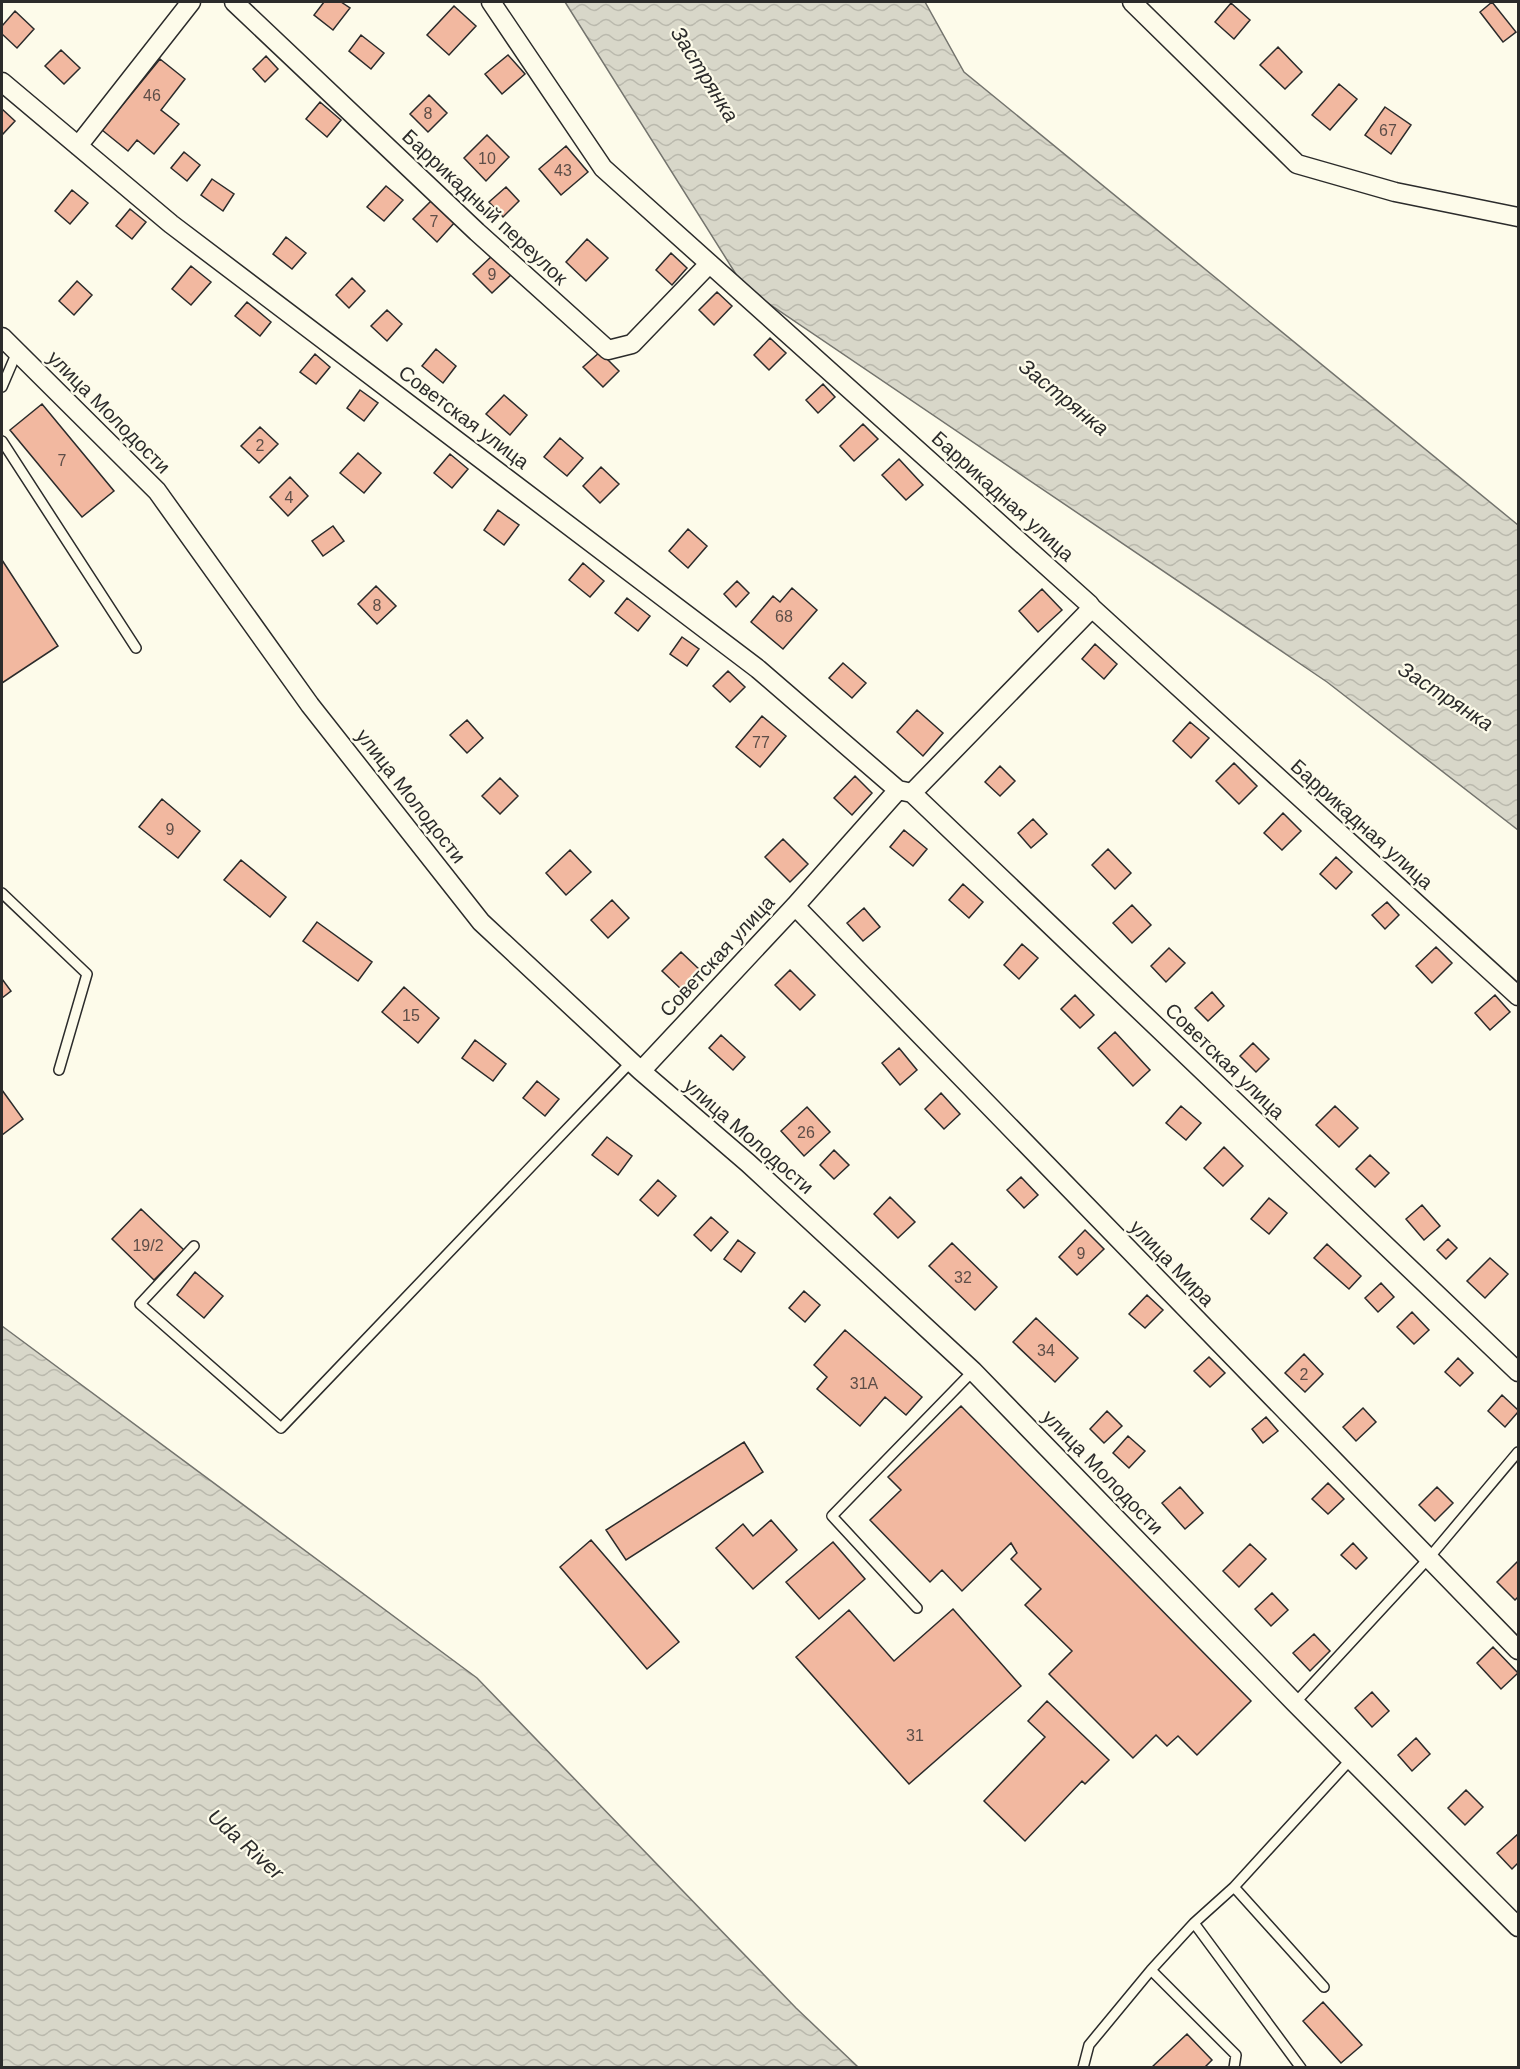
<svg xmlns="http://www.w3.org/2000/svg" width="1520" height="2069" font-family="Helvetica,sans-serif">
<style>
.water{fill:url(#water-waves);stroke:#74746e;stroke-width:1.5}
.building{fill:#f2b8a0;stroke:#2b2b2b;stroke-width:1.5}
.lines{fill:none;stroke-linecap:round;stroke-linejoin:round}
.service-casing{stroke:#2b2b2b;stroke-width:12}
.minor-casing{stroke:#2b2b2b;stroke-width:21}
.service{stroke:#fdfbea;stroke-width:9}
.minor{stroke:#fdfbea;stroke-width:18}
.labels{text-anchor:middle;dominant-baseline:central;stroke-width:4.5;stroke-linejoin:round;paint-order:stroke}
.number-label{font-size:16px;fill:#5d4e48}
.street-label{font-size:20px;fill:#2b2b2b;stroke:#fdfbea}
.water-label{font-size:21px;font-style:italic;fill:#2b2b2b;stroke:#fdfbea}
</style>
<defs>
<pattern id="water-waves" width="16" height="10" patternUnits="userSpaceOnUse" patternTransform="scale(1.5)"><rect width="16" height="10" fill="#d8d7c9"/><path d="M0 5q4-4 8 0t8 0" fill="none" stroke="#bab9ad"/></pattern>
</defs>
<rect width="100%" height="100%" fill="#fdfbea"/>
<path class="water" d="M565,2h360l39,70 554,453v305l-191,-148 -583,-395z
M2,1326l475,352 319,330 62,59h-856z"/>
<path class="building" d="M324,2h17l9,6 -17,22 -19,-15z
M1492,2l24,30 -13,10 -23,-30z
M1231,3l19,17 -16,19 -19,-17z
M454,6l22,20 -27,29 -22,-20z
M15,11l19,18 -17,19 -15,-14v-8z
M361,35l23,18 -13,16 -22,-18z
M1278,47l24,25 -17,17 -25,-24z
M61,50l19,18 -16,16 -19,-18z
M508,55l17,19 -23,20 -17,-20z
M266,56l12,13 -13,13 -12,-13z
M160,59l25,20 -24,31 18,14 -25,30 -17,-14 -9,11 -26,-21z
M1339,84l18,15 -27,31 -18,-15z
M429,95l18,18 -19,19 -18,-18z
M320,102l21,18 -14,17 -21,-18z
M1385,107l26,18 -20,29 -26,-19z
M2,109l13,12 -13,14z
M487,135l22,22 -23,24 -22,-23z
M566,146l22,26 -27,23 -22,-26z
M184,152l16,13 -13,16 -16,-13z
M212,179l22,15 -11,17 -22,-16z
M386,186l17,14 -19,21 -17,-14z
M506,187l13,14 -16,16 -14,-15z
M72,190l16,13 -18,21 -15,-13z
M432,200l23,22 -18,20 -24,-23z
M130,209l16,13 -14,17 -16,-13z
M286,237l20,16 -14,16 -19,-15z
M587,239l21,19 -22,23 -20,-19z
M671,253l16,15 -15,17 -16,-15z
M493,255l19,19 -20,19 -19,-19z
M191,266l20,16 -20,23 -19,-16z
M352,278l13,13 -16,17 -13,-13z
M77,281l15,14 -18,20 -15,-14z
M717,292l15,14 -18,19 -15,-15z
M247,302l24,20 -11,14 -25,-20z
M387,310l15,14 -15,17 -16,-15z
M770,338l16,15 -17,17 -15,-15z
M436,349l20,17 -13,17 -21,-17z
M600,352l19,19 -16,16 -20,-20z
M315,354l15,13 -14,17 -16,-12z
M823,384l12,13 -17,16 -12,-13z
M360,390l18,13 -14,18 -17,-13z
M504,395l23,20 -17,20 -24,-21z
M42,404l72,87 -32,26 -72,-87z
M863,424l15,15 -24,22 -14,-15z
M260,427l18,17 -19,19 -18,-17z
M560,438l23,20 -16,18 -23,-19z
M358,453l23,20 -17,20 -24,-20z
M450,454l18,15 -16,19 -18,-15z
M899,459l24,26 -17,15 -24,-25z
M601,467l18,17 -19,19 -17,-17z
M290,477l18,19 -20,20 -18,-19z
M498,510l21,15 -15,20 -20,-15z
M333,526l11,15 -21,15 -11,-15z
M688,529l19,17 -19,22 -19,-17z
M2,560l56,86 -56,37z
M583,563l21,18 -14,16 -21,-17z
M737,581l12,12 -13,14 -12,-13z
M376,586l20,20 -19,18 -19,-20z
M792,588l25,22 -34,39 -32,-27 22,-26 7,6z
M1042,589l20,21 -24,22 -19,-21z
M627,598l23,18 -12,15 -23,-18z
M682,637l17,12 -12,17 -17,-12z
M1095,644l22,20 -13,15 -22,-20z
M843,663l23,20 -14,15 -23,-20z
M728,671l17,16 -15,15 -17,-16z
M917,710l26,23 -20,23 -26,-24z
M762,716l24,20 -26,31 -24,-20z
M467,720l16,18 -16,15 -17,-18z
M1190,722l19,16 -18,20 -18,-17z
M1234,763l23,23 -18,18 -23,-23z
M1000,766l15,15 -15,15 -15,-14z
M855,776l17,17 -20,22 -18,-17z
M500,778l18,18 -18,18 -18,-18z
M162,799l38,32 -22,27 -39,-31z
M1283,813l18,18 -19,19 -18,-17z
M1033,819l14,15 -16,14 -13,-15z
M904,830l23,19 -14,17 -23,-19z
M783,839l25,25 -18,18 -25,-25z
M1108,849l23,24 -16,16 -23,-24z
M570,850l21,22 -25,23 -20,-22z
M1336,857l16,15 -16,17 -16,-15z
M241,860l45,37 -16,20 -46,-37z
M963,884l20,18 -14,16 -20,-18z
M612,900l17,18 -21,20 -17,-18z
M1387,902l12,13 -14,14 -13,-14z
M1132,905l19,20 -19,18 -19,-20z
M864,908l16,19 -17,14 -16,-18z
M317,922l55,40 -14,19 -55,-40z
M1022,944l16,14 -19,21 -15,-14z
M1436,947l16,16 -20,20 -16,-17z
M1169,948l16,15 -19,19 -15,-16z
M681,952l19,18 -18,20 -20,-19z
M790,970l25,25 -15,15 -25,-25z
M2,979l9,12 -9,7z
M404,987l35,31 -21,25 -36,-31z
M1212,992l12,14 -16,15 -13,-13z
M1075,995l19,20 -14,13 -19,-19z
M1495,995l15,17 -20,18 -15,-17z
M1115,1032l35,38 -17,16 -35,-38z
M721,1035l24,22 -12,13 -24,-22z
M475,1040l31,24 -13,17 -31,-23z
M1253,1043l16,16 -13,13 -16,-16z
M899,1048l18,22 -17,15 -18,-22z
M537,1081l22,18 -14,17 -22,-18z
M2,1090l21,29 -21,16z
M941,1093l19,21 -16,15 -19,-20z
M1181,1106l20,17 -15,17 -20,-17z
M1335,1106l23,22 -19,19 -23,-22z
M807,1107l23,25 -26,24 -23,-25z
M607,1137l25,19 -14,19 -26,-20z
M1224,1147l19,19 -20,20 -19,-18z
M834,1150l15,15 -15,14 -14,-14z
M1370,1155l19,18 -14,14 -19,-18z
M1021,1177l17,18 -14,13 -17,-18z
M658,1180l18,16 -18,20 -18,-16z
M890,1197l25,25 -17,16 -24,-24z
M1269,1198l18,15 -18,21 -18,-15z
M1422,1205l18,21 -16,14 -18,-21z
M141,1209l43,41 -30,30 -42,-41z
M711,1217l17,15 -17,19 -17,-16z
M1085,1230l19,19 -27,26 -18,-18z
M1448,1239l9,9 -11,11 -9,-9z
M738,1240l17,13 -14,19 -17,-13z
M952,1243l45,44 -22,23 -46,-44z
M1327,1244l34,32 -12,13 -35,-31z
M1490,1258l18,16 -23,24 -18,-17z
M195,1272l28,24 -19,22 -27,-23z
M1381,1283l13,14 -16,15 -13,-14z
M804,1291l16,14 -15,17 -16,-14z
M1147,1295l16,15 -18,18 -16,-14z
M1412,1312l17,18 -15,14 -17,-17z
M1036,1318l42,40 -23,24 -42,-40z
M845,1330l77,67 -16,18 -21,-18 -25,29 -43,-37 10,-12 -13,-12z
M1304,1354l19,20 -18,18 -20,-19z
M1209,1357l16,16 -15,14 -16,-16z
M1458,1358l15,15 -13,13 -15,-14z
M1502,1395l16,15v2l-13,15 -17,-16z
M961,1406l290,295 -54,54 -19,-19 -11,10 -11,-11 -23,23 -84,-84 23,-23 -47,-46 16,-16 -30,-30 6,-6 -6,-10 -49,48 -20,-21 -12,12 -60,-62 31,-30 -13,-13z
M1363,1408l13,14 -20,19 -13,-14z
M1107,1411l15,15 -18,17 -14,-14z
M1266,1417l12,14 -15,12 -11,-14z
M1128,1436l17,15 -16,17 -16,-15z
M744,1442l19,30 -137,88 -20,-30z
M1328,1483l16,16 -16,15 -16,-15z
M1180,1487l23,26 -18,16 -23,-26z
M1437,1487l16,16 -18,18 -16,-16z
M771,1520l26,30 -44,39 -37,-41 27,-24 10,12z
M591,1540l88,102 -32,27 -87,-102z
M833,1542l32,37 -46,40 -33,-37z
M1353,1543l14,15 -11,11 -15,-14z
M1250,1544l16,15 -27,28 -16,-16z
M1518,1561v36l-3,3 -18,-18z
M1272,1593l16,17 -17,16 -16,-17z
M953,1609l68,77 -112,98 -113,-127 53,-47 45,51z
M1314,1634l16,17 -20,20 -17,-18z
M1493,1647l25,26 -17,16 -24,-26z
M1372,1692l17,19 -17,16 -17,-19z
M1047,1701l62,59 -24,24 -3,-3 -57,60 -41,-40 61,-64 -17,-16z
M1416,1738l14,16 -18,17 -14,-16z
M1466,1790l17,17 -18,18 -17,-17z
M1518,1834v29l-6,6 -15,-16z
M1323,2002l39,43 -21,18 -38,-42z
M1187,2034l25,26 -8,8h-53z"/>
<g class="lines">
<defs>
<path id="service" d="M2,387l15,-35
M2,441l134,207
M2,893l85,81 -28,96
M194,1246l-54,58 141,124 350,-366
M917,1608l-85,-92 141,-145
M1295,1703l133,-144 90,-107
M1234,1887l-40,36 107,145
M1151,1970l85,85 -2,13
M1324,1987l-90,-100 118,-129
M1083,2068l6,-23 62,-75 43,-47"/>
<path id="minor" d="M234,2l243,230 131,118 24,-6 77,-80
M491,2l112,166 486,436 3,4 426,388
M1132,2l165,162 98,28 123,25
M2,82l169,142 587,445 140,121 14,3 606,579
M78,146l113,-144
M2,337l155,154 153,214 171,217 160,149 107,92 225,208 322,332 223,224
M912,793l180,-185
M795,906l723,744
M641,1071l154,-165 103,-116"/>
</defs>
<use href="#service" class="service-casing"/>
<use href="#minor" class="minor-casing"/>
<use href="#service" class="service"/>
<use href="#minor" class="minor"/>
</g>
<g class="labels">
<g class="number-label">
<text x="152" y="95">46</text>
<text x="428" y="113">8</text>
<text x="1388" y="130">67</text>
<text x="487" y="158">10</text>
<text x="563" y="170">43</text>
<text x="434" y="221">7</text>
<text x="492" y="274">9</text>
<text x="260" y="445">2</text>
<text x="62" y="460">7</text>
<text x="289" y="497">4</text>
<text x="377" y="605">8</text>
<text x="784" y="616">68</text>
<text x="761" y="742">77</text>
<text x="170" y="829">9</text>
<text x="411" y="1015">15</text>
<text x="806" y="1132">26</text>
<text x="148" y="1245">19/2</text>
<text x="1081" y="1253">9</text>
<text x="963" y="1277">32</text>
<text x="1046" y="1350">34</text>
<text x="1304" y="1374">2</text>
<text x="864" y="1383">31А</text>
<text x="915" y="1735">31</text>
</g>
<g class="street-label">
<text transform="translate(485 207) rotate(43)">Баррикадный переулок</text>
<text transform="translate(109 412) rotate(45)">улица Молодости</text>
<text transform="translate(464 417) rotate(37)">Советская улица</text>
<text transform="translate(1003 496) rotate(42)">Баррикадная улица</text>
<text transform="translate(411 796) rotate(52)">улица Молодости</text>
<text transform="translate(1362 824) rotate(42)">Баррикадная улица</text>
<text transform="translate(717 956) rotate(-47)">Советская улица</text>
<text transform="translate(1225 1061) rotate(44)">Советская улица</text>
<text transform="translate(749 1136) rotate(41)">улица Молодости</text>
<text transform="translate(1172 1263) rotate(46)">улица Мира</text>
<text transform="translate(1103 1472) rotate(46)">улица Молодости</text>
</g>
<g class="water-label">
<text transform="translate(705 74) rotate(58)">Застрянка</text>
<text transform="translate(1064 397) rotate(39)">Застрянка</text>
<text transform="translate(1446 696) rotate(33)">Застрянка</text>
<text transform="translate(246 1844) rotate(42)">Uda River</text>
</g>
</g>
<rect width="1520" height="2069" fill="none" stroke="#2b2b2b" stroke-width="6"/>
</svg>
